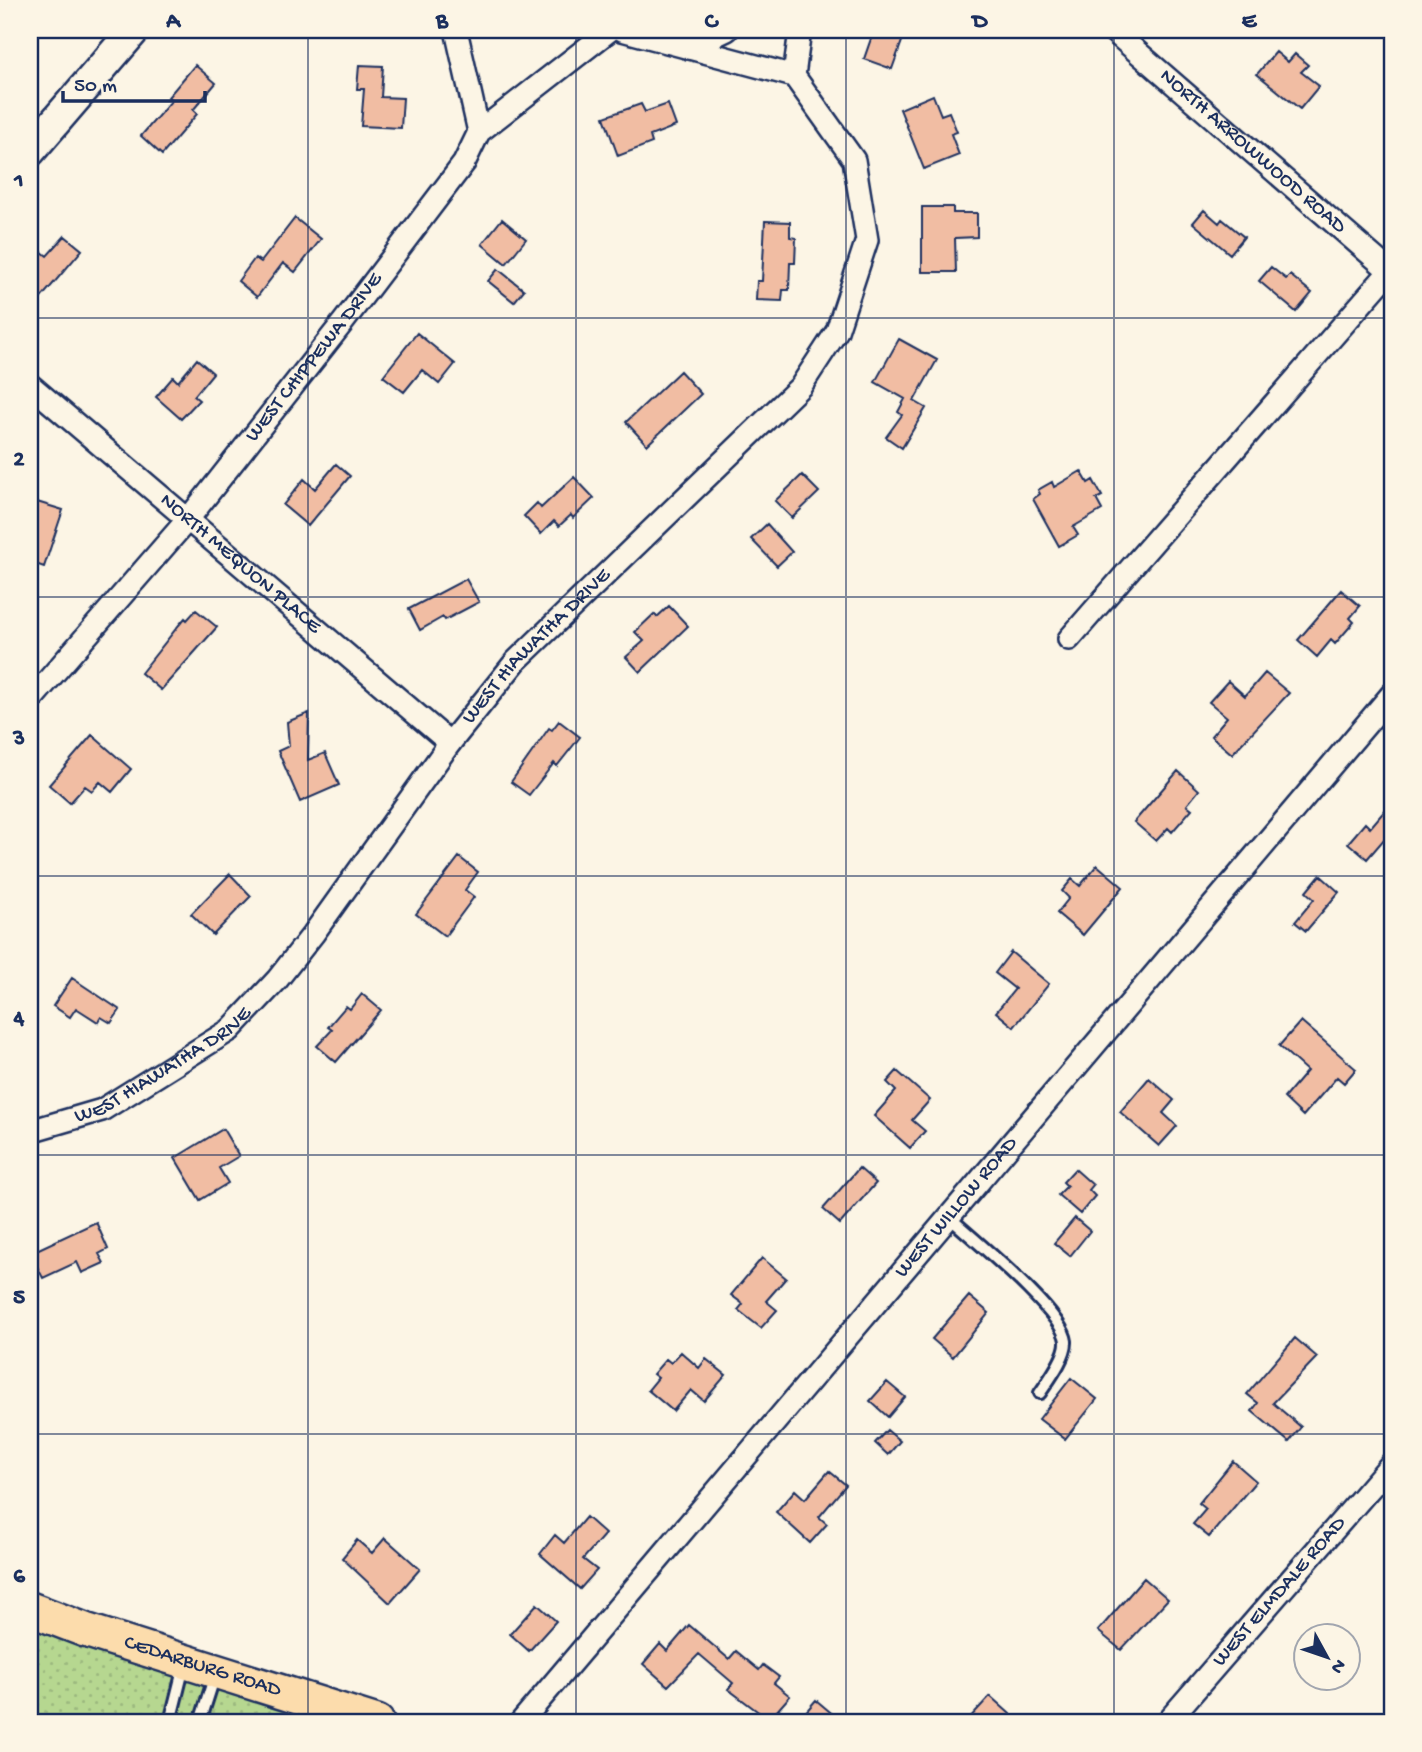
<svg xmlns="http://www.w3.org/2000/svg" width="1422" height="1752" font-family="'Gochi Hand',sans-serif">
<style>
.grass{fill:url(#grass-dots);stroke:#688377;stroke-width:2}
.building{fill:#f1bda3;stroke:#1b2f5e;stroke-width:2}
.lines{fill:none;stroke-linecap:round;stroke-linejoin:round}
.lane-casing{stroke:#1b2f5e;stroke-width:16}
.street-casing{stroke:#1b2f5e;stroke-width:26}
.secondary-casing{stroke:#1b2f5e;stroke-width:35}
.primary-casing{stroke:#1b2f5e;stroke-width:38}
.lane{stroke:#fcf5e5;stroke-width:10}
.street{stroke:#fcf5e5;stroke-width:21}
.secondary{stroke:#fcf5e5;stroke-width:30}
.primary{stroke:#fcdcac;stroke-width:33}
.grid{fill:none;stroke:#1b2f5e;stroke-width:2;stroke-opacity:0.55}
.labels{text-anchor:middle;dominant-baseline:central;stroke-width:6;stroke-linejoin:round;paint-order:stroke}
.street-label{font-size:21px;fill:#1b2f5e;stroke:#fcf5e5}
.neatline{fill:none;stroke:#1b2f5e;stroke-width:2.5}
.grid-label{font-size:23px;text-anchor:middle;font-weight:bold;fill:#1b2f5e}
</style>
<defs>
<pattern id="grass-dots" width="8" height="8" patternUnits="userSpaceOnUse" patternTransform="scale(1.75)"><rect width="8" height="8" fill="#b6d790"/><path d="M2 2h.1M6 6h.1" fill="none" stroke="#9cb97f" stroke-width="1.8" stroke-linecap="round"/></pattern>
</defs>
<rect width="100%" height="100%" fill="#fcf5e5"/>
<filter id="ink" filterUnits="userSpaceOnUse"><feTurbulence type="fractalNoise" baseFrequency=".0143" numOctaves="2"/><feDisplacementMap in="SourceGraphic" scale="14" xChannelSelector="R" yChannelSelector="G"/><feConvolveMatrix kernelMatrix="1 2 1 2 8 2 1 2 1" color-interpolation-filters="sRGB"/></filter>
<g filter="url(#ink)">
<path class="grass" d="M30,1608l348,114h-348z"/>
<path class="building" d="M874,30h32l-14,39 -28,-10z
M1276,52l12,10 7,-8 13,11 -7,7 18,14 -19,23 -43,-35z
M195,65l21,18 -23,27 4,4 -35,41 -21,-19 31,-36 -4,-3z
M359,65l24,1 -2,31 22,1 -2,30 -40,-2 3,-37h-7z
M933,95l8,20 8,-3 8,20 -6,2 8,21 -35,14 -24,-60z
M641,104l4,8 23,-8 8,22 -26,10 2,7 -34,13 -14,-39z
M922,207h31v6h24v24l-22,1 1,34h-34z
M1204,210l15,13 3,-4 22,18 -14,17 -37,-31z
M295,218l26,21 -26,33 -12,-9 -26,34 -19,-16 17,-23 6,4z
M502,219l24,20 -20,25 -24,-20z
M765,221l25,1v15l6,1 -1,25h-5l-1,27h-6l-1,11 -26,-1 1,-19h5z
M65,236l17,14 -52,61v-45l12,-14 5,4z
M1271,267l15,12 4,-4 22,18 -16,19 -37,-31z
M498,269l26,21 -10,12 -26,-21z
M417,333l38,31 -16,20 -17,-14 -18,22 -21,-16z
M899,339l38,21 -23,41 12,7 -24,40 -16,-11 16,-22 -4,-3 7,-13 -30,-17z
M197,359l16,14 -19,23 5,4 -18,19 -25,-22 17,-20 5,5z
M680,371l21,23 -54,51 -21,-23z
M336,464l14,12 -42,50 -25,-21 21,-26 11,10z
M1081,471l7,12 5,-3 9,16 -6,3 6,11 -29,17 5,8 -19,11 -26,-47 7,-5 -2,-4 14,-8 2,5z
M802,475l17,17 -27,26 -17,-17z
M574,477l20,21 -21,20 -2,-3 -12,11 -5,-5 -13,13 -17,-18 13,-13 4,5z
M37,502l26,8 -19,57 -14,-5v-38z
M767,524l25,28 -15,14 -26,-27z
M466,579l13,23 -34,18 -2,-3 -23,13 -11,-21z
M1341,590l19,16 -10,12 4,4 -19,22 -4,-4 -14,17 -19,-17z
M669,606l19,20 -48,46 -14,-15 18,-16 -9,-9 19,-18 3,3z
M196,610l21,17 -56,63 -20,-17 38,-48 6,-7 2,2z
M1265,673l24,20 -57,61 -21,-18 16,-19 -18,-15 19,-21 17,15z
M309,713l-1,47 17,-7 14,32 -39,17 -22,-51 11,-5 -2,-24z
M559,721l21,16 -23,29 -3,-3 -25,32 -18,-13 38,-54 3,2z
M92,735l39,34 -19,23 -12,-10 -8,9 -7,-5 -15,17 -21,-18z
M1178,771l21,19 -12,15 5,4 -20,23 -4,-4 -12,13 -22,-19z
M1392,802v28l-25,29 -19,-16 17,-20 5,5z
M459,857l19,15 -13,18 9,7 -29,39 -29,-22z
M1097,865l26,22 -40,48 -26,-22 12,-15 -7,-7 10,-12 8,7z
M230,874l21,22 -38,39 -22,-21z
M1320,875l19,17 -33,39 -11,-9 19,-23 -8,-7z
M1011,952l38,32 -35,43 -18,-15 19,-23 -20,-16z
M72,978l48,32 -9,13 -10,-6 -3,5 -22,-14 -6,9 -17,-11z
M362,994l19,16 -45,52 -19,-16 15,-16 -4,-3 18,-21 4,3z
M1301,1021l55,48 -12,14 -7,-6 -34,39 -19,-18 23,-27 -28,-25z
M897,1071l33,29 -18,20 13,11 -15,17 -36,-32 22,-25 -9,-9z
M1149,1078l25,22 -11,13 14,13 -18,20 -39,-34z
M223,1129l16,27 -20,12 9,15 -28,17 -25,-42z
M859,1168l17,15 -36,41 -17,-15z
M1075,1169l18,16 -4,5 6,6 -15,18 -22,-19 9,-9 -4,-4z
M1075,1218l15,13 -20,25 -16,-13z
M96,1222l12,27 -9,5 5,9 -22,10 -5,-11 -34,16 -13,-25z
M762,1258l24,20 -20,23 11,9 -16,18 -23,-18 5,-6 -12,-9z
M969,1296l20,17 -36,44 -21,-18z
M1295,1338l22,19 -44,46 28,24 -12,15 -37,-31 6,-8 -11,-9z
M681,1352l18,16 7,-9 20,16 -22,26 -13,-11 -18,21 -25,-21 10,-12 -5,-4 13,-15 5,4z
M1071,1378l26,21 -32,40 -26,-20z
M887,1382l18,15 -17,20 -18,-16z
M887,1430l13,11 -12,14 -13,-12z
M1233,1461l23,20 -47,56 -16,-13 13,-15 -7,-6z
M829,1471l17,14 -27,32 8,7 -17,19 -34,-31 19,-22 10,9z
M586,1517l19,17 -22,25 14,11 -17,19 -40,-35 15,-19 9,8z
M385,1538l35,31 -30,34 -48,-45 15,-18 15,13z
M1144,1578l24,21 -47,51 -23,-19z
M537,1604l19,17 -27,30 -19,-17z
M689,1625l40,34 7,-8 23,19 4,-5 16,12 -5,6 16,13 -21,24 -41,-31 5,-6 -34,-29 -31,32 -25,-22 17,-20 7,7z
M990,1696l29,26h-53z
M816,1700l26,22h-45z"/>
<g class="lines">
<defs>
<path id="lane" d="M949,1217c24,22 114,95 117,124 1,15 -18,40 -26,52
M170,1722l14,-56
M200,1722l15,-47"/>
<g id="street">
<path d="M456,30l23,102"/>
<path d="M622,30l172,46"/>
<path id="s1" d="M1112,30l280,243"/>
<path d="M689,48l38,-18"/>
<path id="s2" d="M30,385l420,358"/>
<path d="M1069,639l321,-368"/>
<path id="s3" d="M30,701l159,-183 155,-197 120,-158 15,-31 131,-102"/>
<path id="s4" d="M30,1131l72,-21 128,-80 47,-50 37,-47 136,-190 66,-82 285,-275 36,-55 30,-91 -13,-80 -60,-84 6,-46"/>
<path id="s5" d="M521,1722l871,-1028"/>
<path id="s6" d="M1167,1722l225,-259"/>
</g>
<path id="secondary" d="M30,151l104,-121"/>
<g id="primary">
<path id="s7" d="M30,1609l55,21 292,92"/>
</g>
</defs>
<use href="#lane" class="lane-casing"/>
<use href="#street" class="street-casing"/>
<use href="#secondary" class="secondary-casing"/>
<use href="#primary" class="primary-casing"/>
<use href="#lane" class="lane"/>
<use href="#street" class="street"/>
<use href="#secondary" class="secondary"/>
<use href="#primary" class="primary"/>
</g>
</g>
<path class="grid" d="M308,30v1692M576,30v1692M846,30v1692M1114,30v1692M30,318h1362M30,597h1362M30,876h1362M30,1155h1362M30,1434h1362"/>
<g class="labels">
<g class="street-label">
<text stroke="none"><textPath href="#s1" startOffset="186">NORTH ARROWWOOD ROAD</textPath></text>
<text stroke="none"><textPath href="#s3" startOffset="446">WEST CHIPPEWA DRIVE</textPath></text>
<text stroke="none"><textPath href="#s2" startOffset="276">NORTH MEQUON PLACE</textPath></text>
<text stroke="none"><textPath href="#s4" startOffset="718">WEST HIAWATHA DRIVE</textPath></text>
<text stroke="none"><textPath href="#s4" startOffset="150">WEST HIAWATHA DRIVE</textPath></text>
<text stroke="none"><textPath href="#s5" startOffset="674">WEST WILLOW ROAD</textPath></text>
<text stroke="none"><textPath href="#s6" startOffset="172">WEST ELMDALE ROAD</textPath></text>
<text stroke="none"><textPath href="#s7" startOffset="182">CEDARBURG ROAD</textPath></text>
</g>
</g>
<rect width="1422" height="1752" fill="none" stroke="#fcf5e5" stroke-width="77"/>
<g transform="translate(1327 1657) rotate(130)"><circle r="33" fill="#fcf5e5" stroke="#a2a6af" stroke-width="2"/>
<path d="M0-5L12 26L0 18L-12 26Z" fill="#1b2f5e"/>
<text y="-10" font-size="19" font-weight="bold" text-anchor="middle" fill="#1b2f5e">N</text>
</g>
<path d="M63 91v10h142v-10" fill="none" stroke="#1b2f5e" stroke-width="3.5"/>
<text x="74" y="91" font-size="21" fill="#1b2f5e" stroke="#fcf5e5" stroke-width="5" paint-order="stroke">50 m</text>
<rect x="38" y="38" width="1346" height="1676" class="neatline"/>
<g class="grid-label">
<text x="173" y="27">A</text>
<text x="442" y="27">B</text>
<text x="711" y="27">C</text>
<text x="980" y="27">D</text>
<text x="1249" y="27">E</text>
<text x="19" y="186">1</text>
<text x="19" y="465">2</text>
<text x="19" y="744">3</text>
<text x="19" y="1024">4</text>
<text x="19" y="1303">5</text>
<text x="19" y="1582">6</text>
</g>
</svg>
